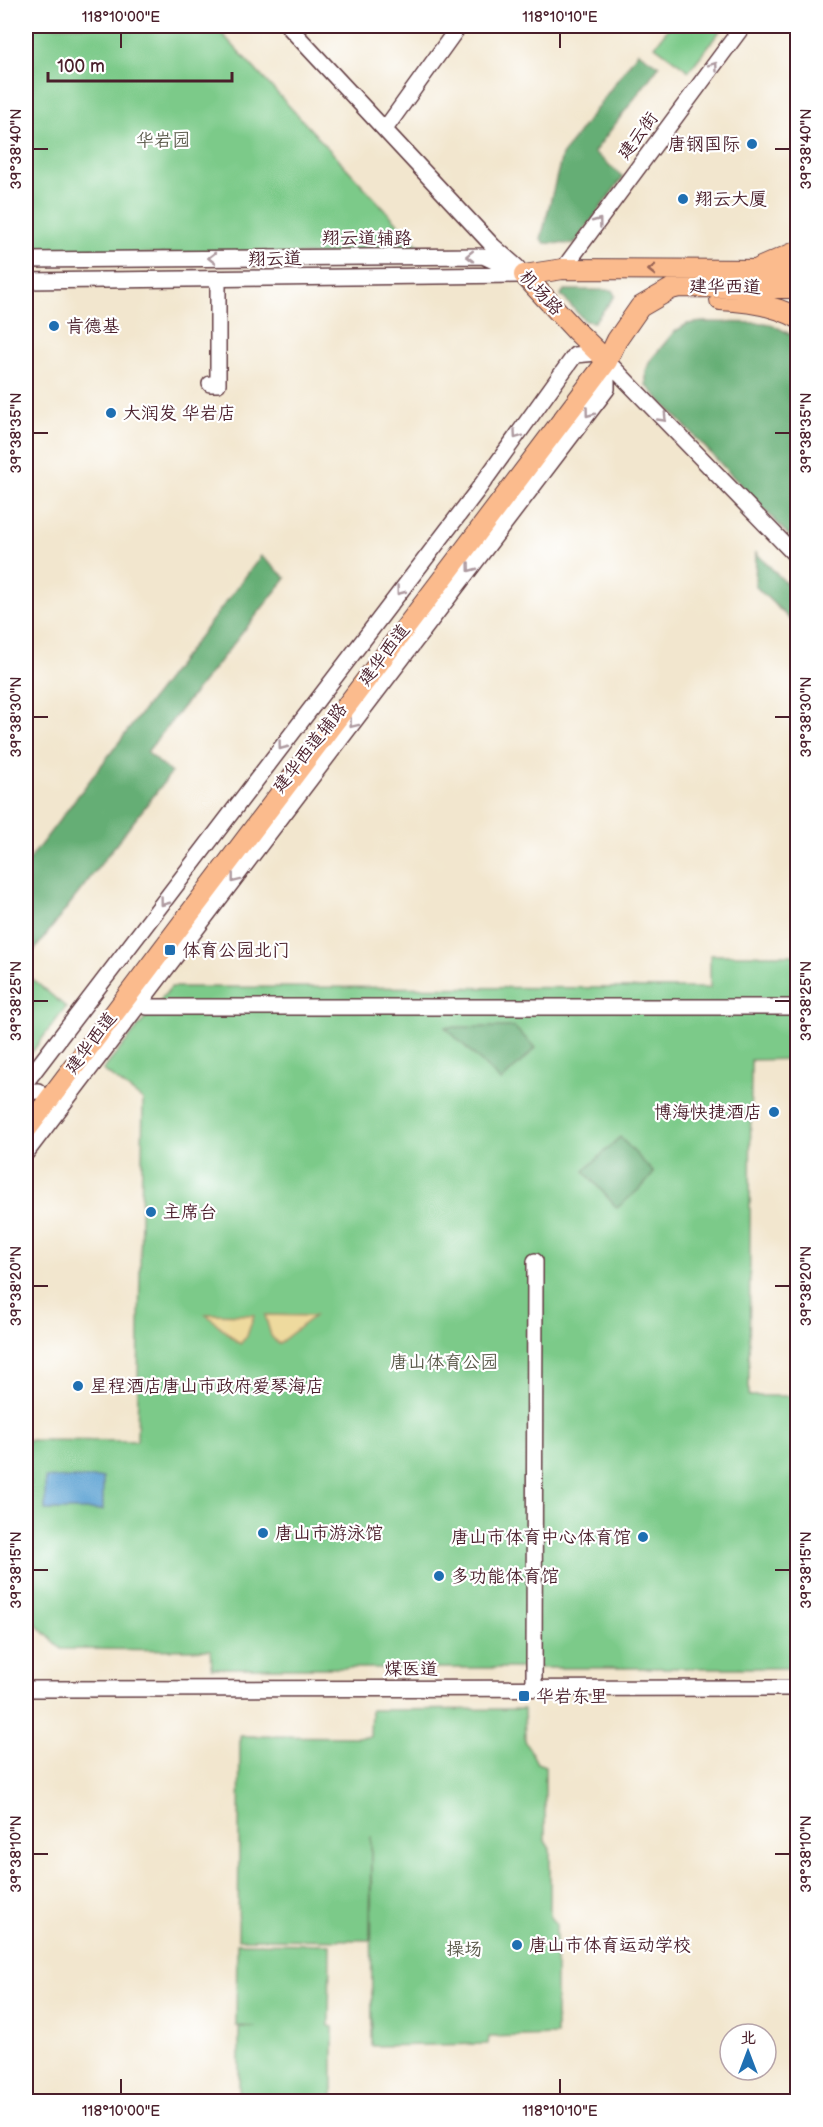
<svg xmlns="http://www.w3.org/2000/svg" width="823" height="2127" font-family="'Balsamiq Sans','LXGW WenKai TC',sans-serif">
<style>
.green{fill:#7cca89;stroke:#63745a;stroke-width:1.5}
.forest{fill:#65ae75;stroke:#586650;stroke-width:1.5}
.sand{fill:#eeda9e;stroke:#9c7c64;stroke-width:1.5}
.water{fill:#5da3d3;stroke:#54617f;stroke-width:1.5}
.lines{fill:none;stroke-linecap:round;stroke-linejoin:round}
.minor-casing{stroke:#633d43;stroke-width:18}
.major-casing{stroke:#633d43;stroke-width:22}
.minor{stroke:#fff;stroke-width:15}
.major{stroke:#fbbb8d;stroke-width:20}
.oneway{stroke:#ae9aa0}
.oneway2{stroke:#9a6557}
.ticks{fill:none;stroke:#4a1f2b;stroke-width:2}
.poi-dot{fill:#1f6fb2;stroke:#fff;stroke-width:2}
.labels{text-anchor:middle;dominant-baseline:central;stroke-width:4.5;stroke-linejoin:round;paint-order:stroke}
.street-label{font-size:18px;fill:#4a1f2b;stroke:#fff}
.park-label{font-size:18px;fill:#5c5b4c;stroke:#fff}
.poi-label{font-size:18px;fill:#4a1f2b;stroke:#fff;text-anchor:start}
.neatline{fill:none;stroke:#4a1f2b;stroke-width:2}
.ticks-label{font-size:15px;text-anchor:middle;fill:#4a1f2b}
</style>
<rect width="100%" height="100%" fill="#fff"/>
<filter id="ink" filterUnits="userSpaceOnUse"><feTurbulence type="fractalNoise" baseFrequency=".0167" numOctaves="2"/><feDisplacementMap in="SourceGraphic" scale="12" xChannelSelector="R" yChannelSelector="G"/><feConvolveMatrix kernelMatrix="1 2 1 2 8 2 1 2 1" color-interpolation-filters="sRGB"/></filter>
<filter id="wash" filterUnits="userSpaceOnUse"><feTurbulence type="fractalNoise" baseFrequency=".008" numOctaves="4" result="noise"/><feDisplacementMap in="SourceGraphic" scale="24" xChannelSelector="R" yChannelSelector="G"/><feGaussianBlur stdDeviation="1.35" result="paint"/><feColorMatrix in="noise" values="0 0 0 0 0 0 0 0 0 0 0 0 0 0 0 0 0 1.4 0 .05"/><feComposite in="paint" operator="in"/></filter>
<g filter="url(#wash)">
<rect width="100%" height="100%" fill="#f2e6ce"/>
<path class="green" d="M26,26h189l212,229 -401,-2z
M670,26h54l-35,45 -34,-25z
M710,955h87v104l-46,1 -2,336h48v272h-585l-1,-18 -150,-1 -35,-35v-174l111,1 6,-341 -40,-30 68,-83 539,1z
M32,979l34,28 -40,53v-72z
M524,1709l1,31 12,23 8,3v75l5,8v68l6,7v111l-67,2 -1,7 -116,2 -1,-210 -1,104 -132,-1 2,-203 130,1 1,-27z
M237,1943l93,1 -1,82 4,1v74h-94v-74h17l-20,-1z"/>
<path class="forest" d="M638,52l21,14 -65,86 29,25 -49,67 -29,-1 -4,-4 21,-84z
M564,290h48l3,6 -21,26 -9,-1 -24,-26z
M703,322l62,1 8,2 24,13v206l-151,-159v-14l4,-10 24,-29 13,-8z
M756,553l41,41v32l-42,-40z
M261,556l25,22 -139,174 24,21 -145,188v-97z
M445,1027h69l22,21 -35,33z
M620,1137l34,36 -11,13 -26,22 -33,-37z"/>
<path class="sand" d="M206,1314l48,1 -7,21 -7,8z
M265,1315l49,1 -36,28 -7,-8z"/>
<path class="water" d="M45,1478h58v32h-58z"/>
</g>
<g filter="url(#ink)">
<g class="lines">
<defs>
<path id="minor" d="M288,26l205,220 24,21
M385,129l74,-103
M26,260l457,-4 41,19
M563,269l180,-243
M26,281l492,-6
M607,361l191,197
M210,384h8v-105
M147,1007h651
M26,1082l451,-591 98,-136 22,-2
M26,1092l12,-1
M26,1153l581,-764v-28
M534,1688l1,-427
M26,1689l772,-1"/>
<path id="major" d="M761,267l37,-16
M524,275l39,-6 235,1
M524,275l51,55 32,31
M720,300c27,1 54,5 78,18
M26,1130l581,-769 10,-21 23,-33 31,-18 8,-2 119,1"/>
</defs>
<use href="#minor" class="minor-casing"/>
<use href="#major" class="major-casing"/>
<use href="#minor" class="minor"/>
<use href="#major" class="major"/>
</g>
<defs><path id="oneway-chevron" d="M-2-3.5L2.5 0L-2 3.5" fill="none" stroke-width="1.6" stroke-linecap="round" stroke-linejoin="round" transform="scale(1.5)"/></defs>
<g class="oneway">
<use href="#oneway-chevron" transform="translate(714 66) rotate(-54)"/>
<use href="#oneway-chevron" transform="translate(598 222) rotate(-53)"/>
<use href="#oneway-chevron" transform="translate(470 256) rotate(179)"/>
<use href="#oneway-chevron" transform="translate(212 258) rotate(180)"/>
<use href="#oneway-chevron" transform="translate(589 413) rotate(127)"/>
<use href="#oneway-chevron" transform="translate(663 418) rotate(46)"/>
<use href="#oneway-chevron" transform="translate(517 435) rotate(126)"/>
<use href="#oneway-chevron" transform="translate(471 568) rotate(127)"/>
<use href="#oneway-chevron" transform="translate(400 591) rotate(127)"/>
<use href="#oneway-chevron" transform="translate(353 724) rotate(128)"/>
<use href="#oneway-chevron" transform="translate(282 746) rotate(127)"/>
<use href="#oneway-chevron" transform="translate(235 879) rotate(128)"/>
<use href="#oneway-chevron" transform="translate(164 902) rotate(127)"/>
</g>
<use class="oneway2" href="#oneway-chevron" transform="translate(652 270) rotate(-180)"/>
</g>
<path class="ticks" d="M121,33v15M560,33v15M33,149h15M775,149h15M33,433h15M775,433h15M33,717h15M775,717h15M33,1001h15M775,1001h15M33,1286h15M775,1286h15M33,1570h15M775,1570h15M33,1854h15M775,1854h15M121,2079v15M560,2079v15"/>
<g class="poi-dot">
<circle cx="752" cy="144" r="6"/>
<circle cx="683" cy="199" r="6"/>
<circle cx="54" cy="326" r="6"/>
<circle cx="111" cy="413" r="6"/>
<rect x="164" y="944" width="12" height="12" rx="3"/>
<circle cx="774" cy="1112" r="6"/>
<circle cx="151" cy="1212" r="6"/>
<circle cx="78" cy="1386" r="6"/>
<circle cx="263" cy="1533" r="6"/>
<circle cx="643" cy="1537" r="6"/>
<circle cx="439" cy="1576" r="6"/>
<rect x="518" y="1690" width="12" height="12" rx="3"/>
<circle cx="517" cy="1945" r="6"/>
</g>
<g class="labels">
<g class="street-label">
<text transform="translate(638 136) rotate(-53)">建云街</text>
<text x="367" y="238">翔云道辅路</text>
<text transform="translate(275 259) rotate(-1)">翔云道</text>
<text transform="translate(725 287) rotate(1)">建华西道</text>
<text transform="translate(541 293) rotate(47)">机场路</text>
<text transform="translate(384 655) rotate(-53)">建华西道</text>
<text transform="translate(310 748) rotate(-52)">建华西道辅路</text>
<text transform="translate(91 1043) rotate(-53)">建华西道</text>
<text x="411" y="1669">煤医道</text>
</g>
<g class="park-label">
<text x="163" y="140">华岩园</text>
<text x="444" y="1362">唐山体育公园</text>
<text x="464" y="1949">操场</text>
</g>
<g class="poi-label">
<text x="740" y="144" text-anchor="end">唐钢国际</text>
<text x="695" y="199">翔云大厦</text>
<text x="66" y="326">肯德基</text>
<text x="123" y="413">大润发 华岩店</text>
<text x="182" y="950">体育公园北门</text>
<text x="762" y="1112" text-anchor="end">博海快捷酒店</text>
<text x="163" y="1212">主席台</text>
<text x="90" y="1386">星程酒店唐山市政府爱琴海店</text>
<text x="275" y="1533">唐山市游泳馆</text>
<text x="631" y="1537" text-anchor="end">唐山市体育中心体育馆</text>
<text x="451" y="1576">多功能体育馆</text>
<text x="536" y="1696">华岩东里</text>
<text x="529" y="1945">唐山市体育运动学校</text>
</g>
</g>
<rect width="823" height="2127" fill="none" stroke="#fff" stroke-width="66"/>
<g transform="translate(748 2052)"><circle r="28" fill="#ffffff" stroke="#b7a5aa" stroke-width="1.5"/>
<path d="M0-4.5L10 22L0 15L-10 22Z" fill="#1f6fb2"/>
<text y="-9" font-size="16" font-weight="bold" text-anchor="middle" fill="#4a1f2b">北</text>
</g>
<path d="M48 72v9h184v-9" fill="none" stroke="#4a1f2b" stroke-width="3"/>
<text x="57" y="72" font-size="18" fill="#4a1f2b" stroke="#ffffff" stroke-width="4.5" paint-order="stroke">100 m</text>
<rect x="33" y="33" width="757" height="2061" class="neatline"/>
<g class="ticks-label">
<text x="121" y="22">118°10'00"E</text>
<text x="560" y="22">118°10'10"E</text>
<text transform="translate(16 149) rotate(-90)" y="5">39°38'40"N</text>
<text transform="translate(806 149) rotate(-90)" y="5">39°38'40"N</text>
<text transform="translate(16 433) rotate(-90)" y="5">39°38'35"N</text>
<text transform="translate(806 433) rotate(-90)" y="5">39°38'35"N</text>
<text transform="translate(16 717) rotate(-90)" y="5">39°38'30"N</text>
<text transform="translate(806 717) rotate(-90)" y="5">39°38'30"N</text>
<text transform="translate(16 1001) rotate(-90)" y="5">39°38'25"N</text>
<text transform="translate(806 1001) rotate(-90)" y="5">39°38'25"N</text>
<text transform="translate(16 1286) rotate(-90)" y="5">39°38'20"N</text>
<text transform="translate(806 1286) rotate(-90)" y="5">39°38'20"N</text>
<text transform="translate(16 1570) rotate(-90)" y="5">39°38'15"N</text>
<text transform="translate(806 1570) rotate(-90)" y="5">39°38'15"N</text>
<text transform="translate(16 1854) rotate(-90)" y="5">39°38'10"N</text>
<text transform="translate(806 1854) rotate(-90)" y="5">39°38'10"N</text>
<text x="121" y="2116">118°10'00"E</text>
<text x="560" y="2116">118°10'10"E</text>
</g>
</svg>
